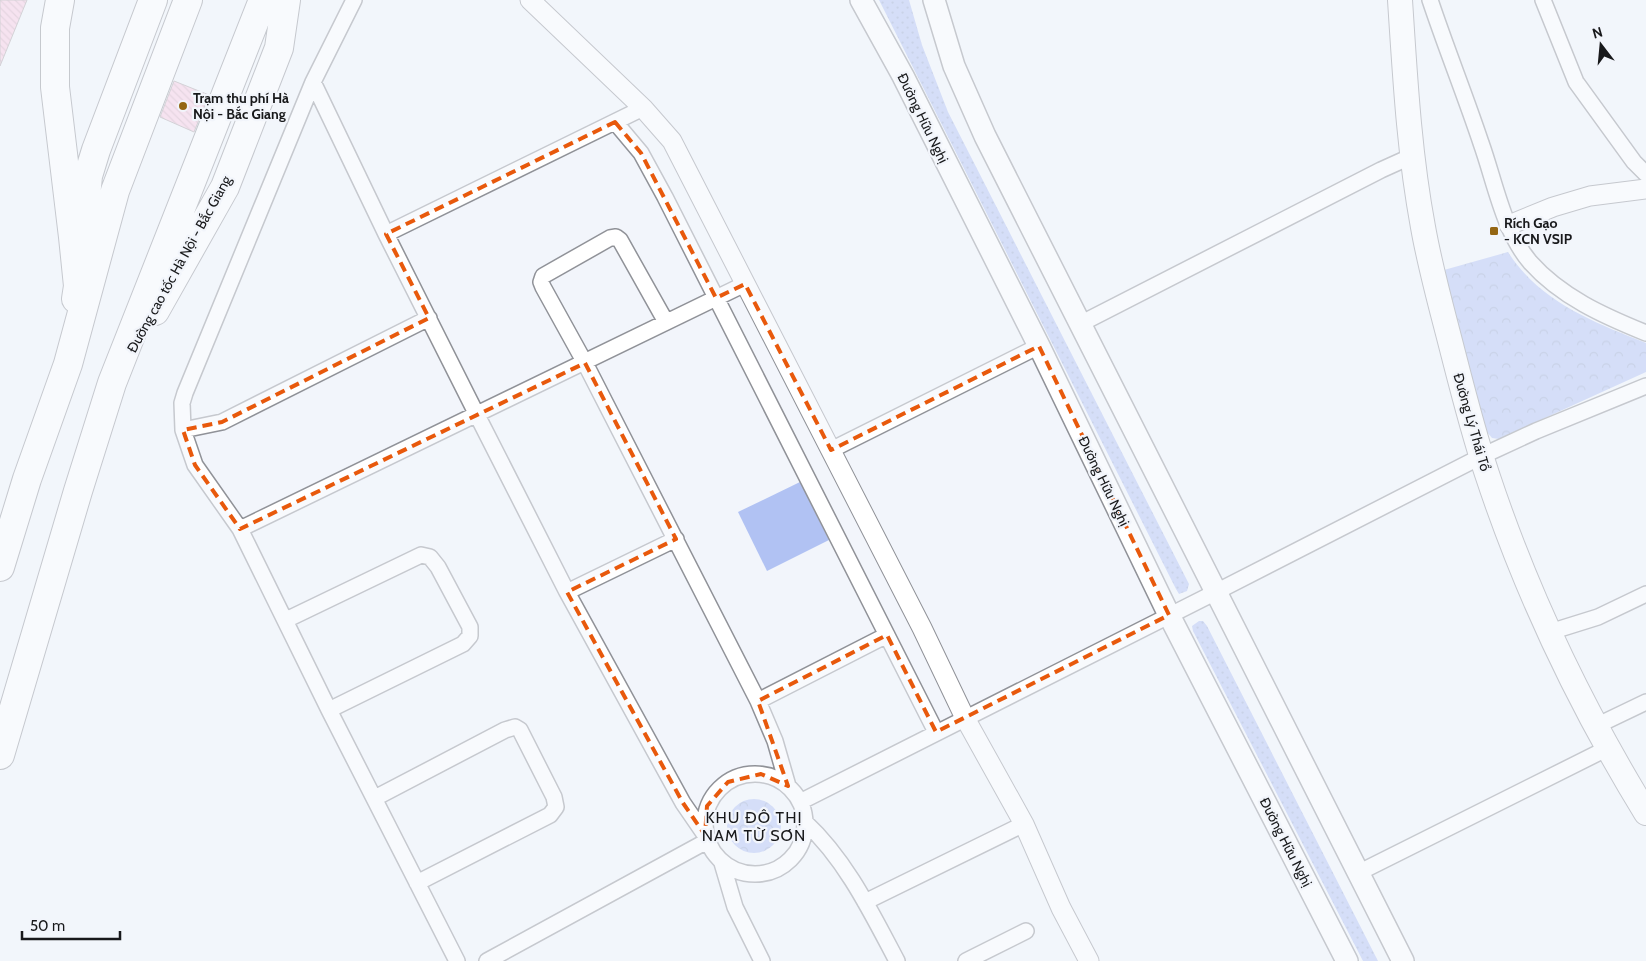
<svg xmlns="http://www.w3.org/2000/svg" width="1646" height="961" font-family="Cabin,sans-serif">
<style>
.grass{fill:url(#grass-dots)}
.park{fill:url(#park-crowns)}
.garden{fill:#b1c2f3}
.building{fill:url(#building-back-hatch);stroke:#aea7aa}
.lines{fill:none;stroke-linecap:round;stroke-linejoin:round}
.minor-casing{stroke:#909298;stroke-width:18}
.tertiary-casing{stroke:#909298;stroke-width:21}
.secondary-casing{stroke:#909298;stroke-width:24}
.primary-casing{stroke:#909298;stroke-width:26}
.motorway-casing{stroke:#909298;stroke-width:30}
.minor{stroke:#fff;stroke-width:15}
.tertiary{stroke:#fff;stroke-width:19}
.secondary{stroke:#fff;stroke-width:21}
.primary{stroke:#fff;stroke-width:24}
.motorway{stroke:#fff;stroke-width:28}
.marked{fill:none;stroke:#e8590c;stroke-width:4;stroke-dasharray:10 6;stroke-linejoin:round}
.poi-dot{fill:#946613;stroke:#f2f5fb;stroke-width:2}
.labels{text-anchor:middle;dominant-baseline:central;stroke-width:4.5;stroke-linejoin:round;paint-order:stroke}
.poi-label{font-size:14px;font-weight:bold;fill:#18191b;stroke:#f2f5fb;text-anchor:start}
.street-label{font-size:14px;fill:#18191b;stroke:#f2f5fb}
.quarter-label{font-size:16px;letter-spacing:1px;fill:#18191b;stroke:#f2f5fb}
</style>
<defs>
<pattern id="grass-dots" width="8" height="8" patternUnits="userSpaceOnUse" patternTransform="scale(1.25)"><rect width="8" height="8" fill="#b1c2f3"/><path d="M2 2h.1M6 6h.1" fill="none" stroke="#98a6d0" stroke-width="1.8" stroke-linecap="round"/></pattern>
<pattern id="park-crowns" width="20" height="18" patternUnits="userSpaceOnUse" patternTransform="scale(1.25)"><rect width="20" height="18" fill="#b1c2f3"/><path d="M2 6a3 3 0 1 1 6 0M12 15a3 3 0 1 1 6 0" fill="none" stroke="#98a6d0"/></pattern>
<pattern id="building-back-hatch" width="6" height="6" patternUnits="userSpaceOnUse" patternTransform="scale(1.25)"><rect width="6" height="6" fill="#facce2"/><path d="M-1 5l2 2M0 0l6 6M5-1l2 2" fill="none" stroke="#d6afc1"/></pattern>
</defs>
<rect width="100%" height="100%" fill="#f2f5fb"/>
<path class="grass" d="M879,0h30l13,45 26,67 241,472 -2,7 -8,3 -3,-5z
M1199,621h4l4,5 171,335h-15l-170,-330 -1,-5z"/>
<path class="park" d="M1508,252c32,50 85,70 138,91v29l-147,67 -7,-1 -5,-6 -26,-88 -17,-74z
M727 826a27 27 0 1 1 54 0a27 27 0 1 1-54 0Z"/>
<path class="garden" d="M800,482l29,58 -62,31 -29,-59z"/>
<path class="building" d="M0,0h27l-27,66z
M174,81l35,14 -15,37 -34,-15z"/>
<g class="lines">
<defs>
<path id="minor" d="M354,0l-41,82 -128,311 -3,10 1,27 12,35 45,64 89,181 128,251
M1430,0c16,48 35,95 51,143 14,39 22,87 49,119 31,35 74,54 116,71
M1543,0l33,82 58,80 12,12
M313,82l73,152 90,179 91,179 116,211 22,32
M615,122l26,31 24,44 271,535
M386,234l257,-126
M666,322l-46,-82 -4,-3 -6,1 -67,38 -2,6 2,5 42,76 173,338 17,40 13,45
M1080,324l301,-154 31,-14
M183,430l39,-8 207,-104
M831,450l208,-104
M240,529l505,-245
M567,592l109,-53
M286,620l135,-65 9,2 8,10 32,60v9l-7,8 -134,66
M1550,632l48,-15 48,-23
M758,701l129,-66
M1596,726l50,-24
M705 824a50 50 0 1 1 100 0a50 50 0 1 1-100 0Z
M375,798l130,-68 10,-3 5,3 34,67 2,10 -6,8 -133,68
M800,802l416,-210 266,-136 54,-25 110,-45
M805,822c41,38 66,90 92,139
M722,863l13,44 27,54
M1358,873l250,-125
M865,902l159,-78
M487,961l220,-120
M966,961l60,-30"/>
<path id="tertiary" d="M530,0l113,108 29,33 250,487 43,90 59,106 37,84 28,53
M1509,225l44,-18 37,-11 56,-7"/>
<path id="secondary" d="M861,0l42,76 136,270 130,269 178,346
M934,0l20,66 31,70 418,825"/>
<path id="primary" d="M1400,0c5,76 9,152 23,227 7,40 18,79 28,118 11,43 22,87 36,129 39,118 94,233 159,339"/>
<path id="motorway" d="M60,0l-5,28v59l18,150 5,49 -2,13
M88,226l-2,-29 2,-21 8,-26 57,-150
M155,311l70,-124 54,-139 7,-48
M0,567l27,-88 41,-115 47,-173 73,-191
M0,755l78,-264 34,-108 151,-383"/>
</defs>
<use href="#minor" class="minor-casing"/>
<use href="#tertiary" class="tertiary-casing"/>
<use href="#secondary" class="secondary-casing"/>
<use href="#primary" class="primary-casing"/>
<use href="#motorway" class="motorway-casing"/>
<use href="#minor" class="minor"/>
<use href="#tertiary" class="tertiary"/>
<use href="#secondary" class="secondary"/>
<use href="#primary" class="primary"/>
<use href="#motorway" class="motorway"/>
</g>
<path d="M0 0H1646V961H0ZM615,122l26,31 75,145 29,-14 86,166 208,-104 130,269 -233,117 -49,-97 -129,66 30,85 -27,-12 -33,8 -21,24 -2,29 -22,-32 -116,-211 109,-53 -91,-176 -345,166 -45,-64 -12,-35 39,-8 207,-104 -43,-84z" fill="#f2f5fb" fill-opacity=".55" fill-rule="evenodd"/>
<path class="marked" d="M615,122l26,31 75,145 29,-14 86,166 208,-104 130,269 -233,117 -49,-97 -129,66 30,85 -27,-12 -33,8 -21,24 -2,29 -22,-32 -116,-211 109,-53 -91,-176 -345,166 -45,-64 -12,-35 39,-8 207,-104 -43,-84z"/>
<g class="poi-dot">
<circle cx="183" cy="106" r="5"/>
<rect x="1489" y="226" width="10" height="10" rx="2.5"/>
</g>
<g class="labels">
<g class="poi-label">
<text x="193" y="98">Trạm thu phí Hà<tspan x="193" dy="16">Nội - Bắc Giang</tspan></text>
<text x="1504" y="223">Rích Gạo<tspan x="1504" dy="16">- KCN VSIP</tspan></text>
</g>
<g class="street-label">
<text transform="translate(923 118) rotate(64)">Đường Hữu Nghị</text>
<text transform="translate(179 264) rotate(-61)">Đường cao tốc Hà Nội - Bắc Giang</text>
<text transform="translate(1472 422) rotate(74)">Đường Lý Thái Tổ</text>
<text transform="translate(1104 481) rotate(64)">Đường Hữu Nghị</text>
<text transform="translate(1286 842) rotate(63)">Đường Hữu Nghị</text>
</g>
<g class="quarter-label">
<text x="754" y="817">KHU ĐÔ THỊ<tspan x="754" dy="18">NAM TỪ SƠN</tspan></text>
</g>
</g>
<g transform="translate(1601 45) rotate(344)" stroke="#f2f5fb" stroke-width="4" paint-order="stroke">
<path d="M0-4L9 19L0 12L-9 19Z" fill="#18191b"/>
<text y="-8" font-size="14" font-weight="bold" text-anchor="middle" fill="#18191b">N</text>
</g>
<path d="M22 931v8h98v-8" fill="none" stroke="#18191b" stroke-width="2.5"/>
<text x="30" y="931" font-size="15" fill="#18191b" stroke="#f2f5fb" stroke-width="4" paint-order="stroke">50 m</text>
</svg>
